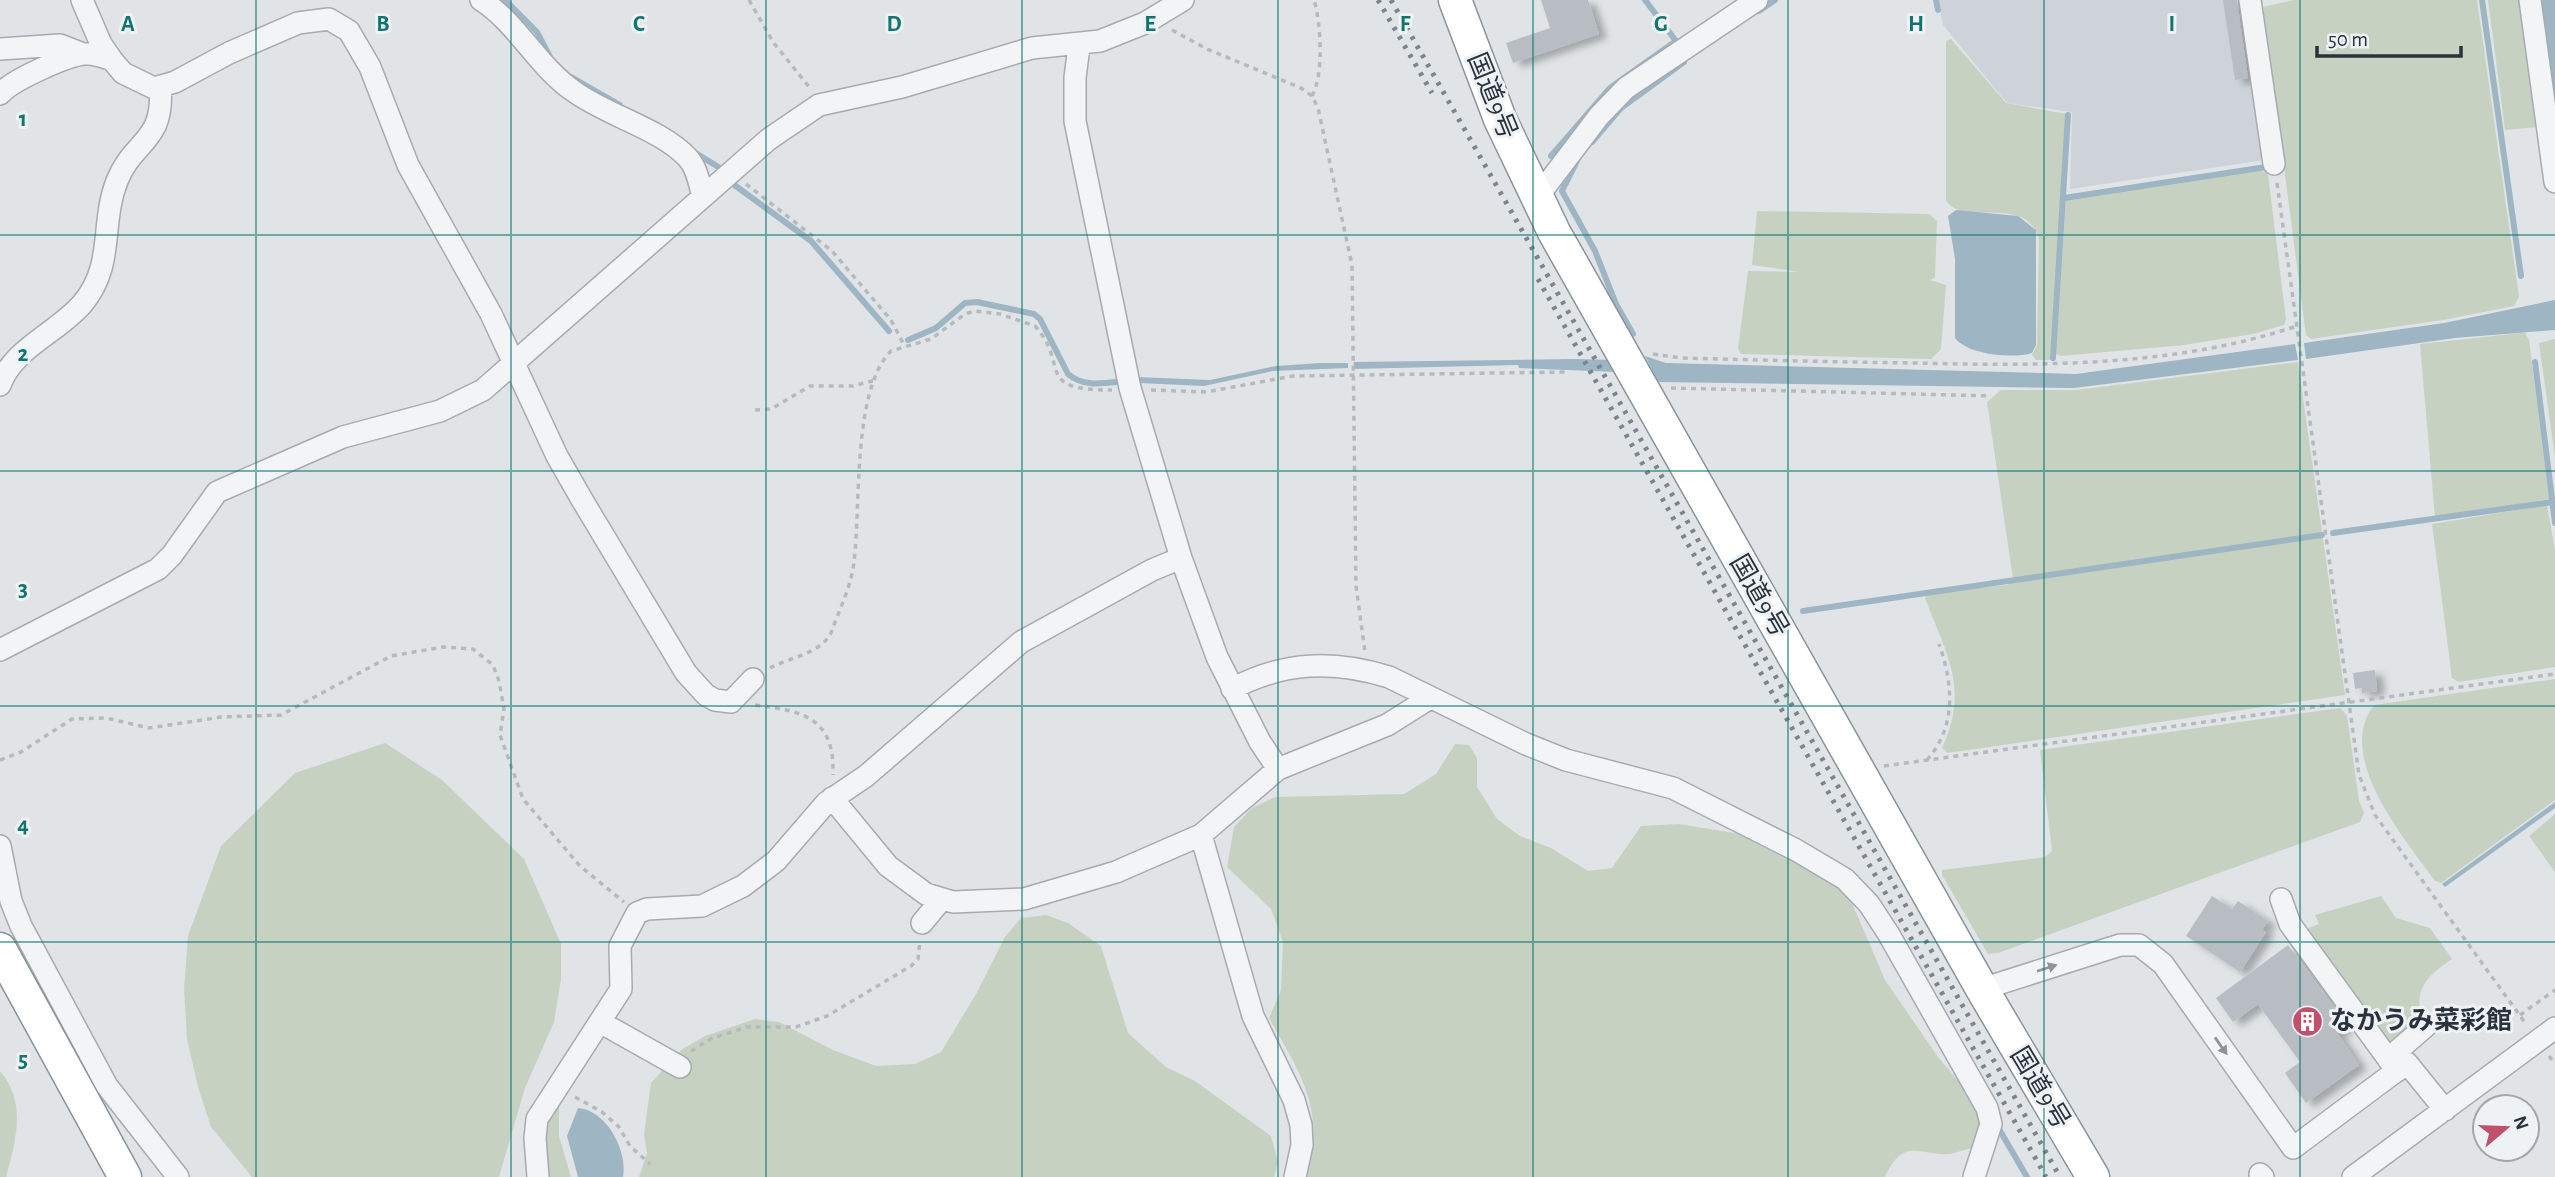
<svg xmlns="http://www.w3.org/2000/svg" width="2555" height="1177" font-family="'Alegreya Sans','Noto Sans JP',sans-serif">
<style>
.built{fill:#ced3d9}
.green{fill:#c7d1c2}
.water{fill:#9eb5c4}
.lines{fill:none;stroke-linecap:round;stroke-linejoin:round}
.stream{stroke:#9eb5c4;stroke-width:6}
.building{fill:#b8bdc4;filter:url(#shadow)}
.minor-casing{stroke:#a6abb1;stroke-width:24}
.highway-casing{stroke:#89939d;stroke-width:35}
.path{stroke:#b6babe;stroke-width:3.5;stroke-dasharray:5 5;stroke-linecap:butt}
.minor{stroke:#f2f4f6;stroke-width:21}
.highway{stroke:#fff;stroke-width:32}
.rail{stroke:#7b858f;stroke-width:5;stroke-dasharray:3.5 7;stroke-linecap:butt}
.oneway{fill:#8e949a}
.grid{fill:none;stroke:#0f766e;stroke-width:2;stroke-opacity:0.55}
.labels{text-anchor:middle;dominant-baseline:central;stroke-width:6;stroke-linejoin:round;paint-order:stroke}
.street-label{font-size:26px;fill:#2a333d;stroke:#eff2f5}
.poi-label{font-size:26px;font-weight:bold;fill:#2a333d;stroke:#eff2f5;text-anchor:start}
.grid-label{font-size:23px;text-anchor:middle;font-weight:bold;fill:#0f766e;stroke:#eff2f5;stroke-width:6;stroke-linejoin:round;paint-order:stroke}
</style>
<defs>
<filter id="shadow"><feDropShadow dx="8" dy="4.5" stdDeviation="3.5" flood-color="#0004"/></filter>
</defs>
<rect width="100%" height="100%" fill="#e0e4e7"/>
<path class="built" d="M1938,0h303l24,160 -195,29 2,-77 -65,-9 -64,-78z"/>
<path class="green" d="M2294,0h183l42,297 -5,9 -71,14 -132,19 -5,-4 -43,-328z
M2488,0h36l14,127 -33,3z
M1951,39l55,64 61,11 -17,246h-14l-4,-5 5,-10 2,-106c-12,-46 -78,-11 -93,-39v-159z
M2259,169l9,5 18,145 -2,6 -31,9 -69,11 -123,11 -5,-2 10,-155z
M1757,211l172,3 8,7 -2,57 -5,2 16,5 -5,64 -10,10 -190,-5 -3,-5 10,-78 52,1 -48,-7z
M2520,333h5l4,7 20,159 -114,19 -15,-174z
M2555,339v118l-16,-114z
M2298,362l47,333 -397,58 -6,-5c28,-60 4,-94 -17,-150l3,-5 80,-8 5,-6 -26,-177 14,-12h75z
M2547,505l8,45v117l-96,15 -7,-4 -20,-154z
M2555,679v121l-114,83 -6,-2c-30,-42 -101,-124 -61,-176z
M2340,708l7,7 12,86 5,12 -4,9 -362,131 -10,1 -46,-79v-5l103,-13 7,-6 -12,-101z
M385,743l57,37 82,79 37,85v36l-7,42 -29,66 -26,89h-247l-41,-50 -13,-40 -11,-48 -3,-51 4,-52 33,-90 74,-73z
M1455,744l14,1 8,13v29l20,32 23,17 31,12 37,23 24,-3 29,-42 38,-2 67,11 71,36 32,25 36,84 53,77 38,45 5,25 -9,21c-7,1 -15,5 -22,6 -31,2 -46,-18 -65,23h-582c27,-61 -4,-106 -34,-159l12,-28 2,-48 -12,-33 -44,-42 7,-40 18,-19 23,-11 129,-3 32,-20z
M2555,814v58l-26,-36z
M2381,896l15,22 34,10 22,31c-24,16 -40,31 -29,61l-31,22h-4l-82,-113 13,-5 -4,-9z
M1046,915l22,8 33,23 27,87 38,34 29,14 76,55 7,26 -4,15h-635l8,-24 -3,-19 7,-51 30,-33 24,-14 50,-17 24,3 54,28 43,16 39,-2 26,-12 34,-56 30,-59 16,-19z
M0,1071c27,31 16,70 6,106h-6z
M555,1104l4,2v30l12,41h-30l-2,-44z"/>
<path class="water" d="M2541,0h14v111z
M1956,210l62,6 18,14v115l-4,8c-19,6 -64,2 -77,-15v-79l-7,-43z
M2555,300v30l-100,8 -149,21 -2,-16 140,-20z
M2295,344l3,16 -224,28 -416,-6 -13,-26 21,7 410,11z
M1572,359l50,1 -6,12 -97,-4 -1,-3 -165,4 1,-7z
M1320,363h28v5l-75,3 -69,15 -65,-3 -3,-6 74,3 66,-14z
M2555,802v6l-110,79 -3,-3z
M578,1108c29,2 50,44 45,69h-45l-11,-41z"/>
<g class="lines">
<path class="stream" d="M505,0l32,32 14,27
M1936,0l2,10
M2482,0l39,276
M1759,11l16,-11
M571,77l49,28
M1592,142l29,-34 63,-46
M694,152l26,16
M1551,156l59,-68 66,-47 -31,-41
M1577,161l-15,30 33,60 21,53 17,30
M733,184l78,57 78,90
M2064,198l202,-31
M908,340l28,-12 29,-25 12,-1 57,12 6,5 28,55c14,12 31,10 49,8
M2053,358l15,-243
M2535,362l20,161
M2333,533l219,-31
M1803,611l519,-76
M1999,1129l28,48"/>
</g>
<path class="building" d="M1541,0h47l11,34 -86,29 -7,-20 44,-15z
M2223,0h14l11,78 -13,2z
M2375,670l2,21 -15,2v-5l-7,1 -2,-16z
M2212,896l20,13 6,-8 30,20 -6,9 4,2 -26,40 -54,-36z
M2288,945l59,80 -10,8 22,32 -53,38 -21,-30 15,-11 -42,-58 -25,18 -17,-24z"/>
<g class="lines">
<defs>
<path id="minor" d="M82,0l19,44 11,16 11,13 31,15 21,-6 54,-29 69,-30 31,-4 20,12 21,36 38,98 83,149 66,142 24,42 105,175 20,22 9,5 16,2 22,-23
M481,0c36,23 56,65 91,90 33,25 87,38 115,67 10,10 12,26 16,39
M2250,0l24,164
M2530,0l25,182
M1079,46l-4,32v43l55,267 51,170 36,99 43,85 18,27
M0,49l60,-4 23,9
M0,94c12,-14 68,-39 85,-40 10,-1 18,3 27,6
M1536,199l63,-83 27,-28 131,-88
M0,385c13,-37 59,-53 83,-82 32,-39 17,-79 34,-122 16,-41 48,-39 43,-94
M0,650l158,-81 14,-14 45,-63 126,-55 97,-26 43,-21 286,-251 50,-34 83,-18 130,-39 68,-7 45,-18 38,-23
M1232,689c52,-28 102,-29 157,-12l137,67 40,16 107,28 123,62 49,29 24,25 19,29 99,175 4,16 -17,53
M832,798l56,68 38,28 27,8 71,-3 92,-27 85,-37 77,-66 109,-44 43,-27
M1201,835l52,181 41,84 7,25 1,20 -7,32
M0,846l11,55 10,25 86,160 71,91
M2281,899l9,25 107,147
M922,923l19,-23
M1982,989l138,-44h19l24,19 130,184 114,-85 38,47
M600,1022l80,45
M2388,1059l39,-34
M2260,1174l3,3
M538,1177l-3,-39 2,-19 84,-130 -1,-43 17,-33 10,-4 55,-3 41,-20 33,-25 50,-58 40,-27 155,-134 131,-72 29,-12
M2353,1177l202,-149"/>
<path id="highway" d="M1455,0l45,119 54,113 428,757 111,188
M0,949l125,228"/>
</defs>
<use href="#minor" class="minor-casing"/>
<use href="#highway" class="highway-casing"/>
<path class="path" d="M749,0l24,42 37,46
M1172,30l35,19 94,39 11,8 6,12 34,157 4,321 9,66
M1312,96c12,-21 9,-73 2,-96
M2277,183l82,592 16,40 151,209
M746,184l86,67 59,69 14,27
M1653,354l28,4c78,2 155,4 233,5 128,3 260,4 383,-37
M1671,388l320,8
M1151,390l55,2 87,-16 273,-4
M755,410l16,-1 39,-23h43l23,-6
M770,668c20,-11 50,-14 61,-35 8,-23 21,-48 23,-72 7,-53 -2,-171 37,-210l40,-12 34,-25 10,-3 25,3 35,12c36,40 -3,64 77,64
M755,705c49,6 80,13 78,70
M0,760l21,-8 51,-33 34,-1 43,10 72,-11 60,-2 110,-59 52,-9 30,2 20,16 6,16 5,28 -4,26 23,64 57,67 44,36
M1927,760c30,-34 26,-77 12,-116
M1884,766l671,-92
M2520,1015l35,-25
M691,1051l20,-12 35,-12h50l31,-11 84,-50 7,-7 2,-18
M2549,1056l6,8
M575,1097l27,15 17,15 11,19 20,18"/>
<use href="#minor" class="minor"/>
<use href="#highway" class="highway"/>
<path class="rail" d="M1378,0l54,93
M1391,0l669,1177
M1538,279l508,898"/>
</g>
<defs><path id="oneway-solid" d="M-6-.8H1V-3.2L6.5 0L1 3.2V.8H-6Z" transform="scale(1.75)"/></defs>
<g class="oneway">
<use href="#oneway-solid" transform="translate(2047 968) rotate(-18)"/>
<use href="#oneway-solid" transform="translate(2221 1046) rotate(55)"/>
</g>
<path class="grid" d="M256,0v1177M511,0v1177M766,0v1177M1022,0v1177M1278,0v1177M1533,0v1177M1788,0v1177M2044,0v1177M2300,0v1177M0,235h2555M0,471h2555M0,706h2555M0,942h2555"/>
<defs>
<symbol id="building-disc" viewBox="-11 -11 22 22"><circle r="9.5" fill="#c1506d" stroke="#eff2f5"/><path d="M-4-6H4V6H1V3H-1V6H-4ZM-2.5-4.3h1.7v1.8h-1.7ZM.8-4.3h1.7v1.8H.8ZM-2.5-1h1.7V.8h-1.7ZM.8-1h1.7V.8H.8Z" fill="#fff"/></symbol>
</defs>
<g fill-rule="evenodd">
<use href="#building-disc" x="2290" y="1004" width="35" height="35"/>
</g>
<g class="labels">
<g class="street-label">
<text transform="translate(1492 96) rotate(68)">国道9号</text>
<text transform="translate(1759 596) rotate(60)">国道9号</text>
<text transform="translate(2040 1088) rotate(59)">国道9号</text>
</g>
<g class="poi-label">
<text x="2330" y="1021">なかうみ菜彩館</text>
</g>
</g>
<g class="grid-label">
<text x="128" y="31">A</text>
<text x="383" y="31">B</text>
<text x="639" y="31">C</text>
<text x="894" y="31">D</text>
<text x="1150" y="31">E</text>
<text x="1405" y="31">F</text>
<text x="1661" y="31">G</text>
<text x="1916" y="31">H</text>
<text x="2172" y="31">I</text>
<text x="23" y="126">1</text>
<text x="23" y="361">2</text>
<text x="23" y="596">3</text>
<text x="23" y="832">4</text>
<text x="23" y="1067">5</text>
</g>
<g transform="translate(2506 1128) rotate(71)"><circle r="33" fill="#eff2f5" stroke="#a0a6ab" stroke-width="2"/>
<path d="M0-5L12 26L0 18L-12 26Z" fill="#c1506d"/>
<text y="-10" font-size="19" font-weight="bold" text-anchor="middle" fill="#2a333d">N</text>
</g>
<path d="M2317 46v10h144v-10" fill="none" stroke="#2a333d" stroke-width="3.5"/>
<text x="2328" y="46" font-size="21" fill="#2a333d" stroke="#eff2f5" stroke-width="5" paint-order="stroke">50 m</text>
</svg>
